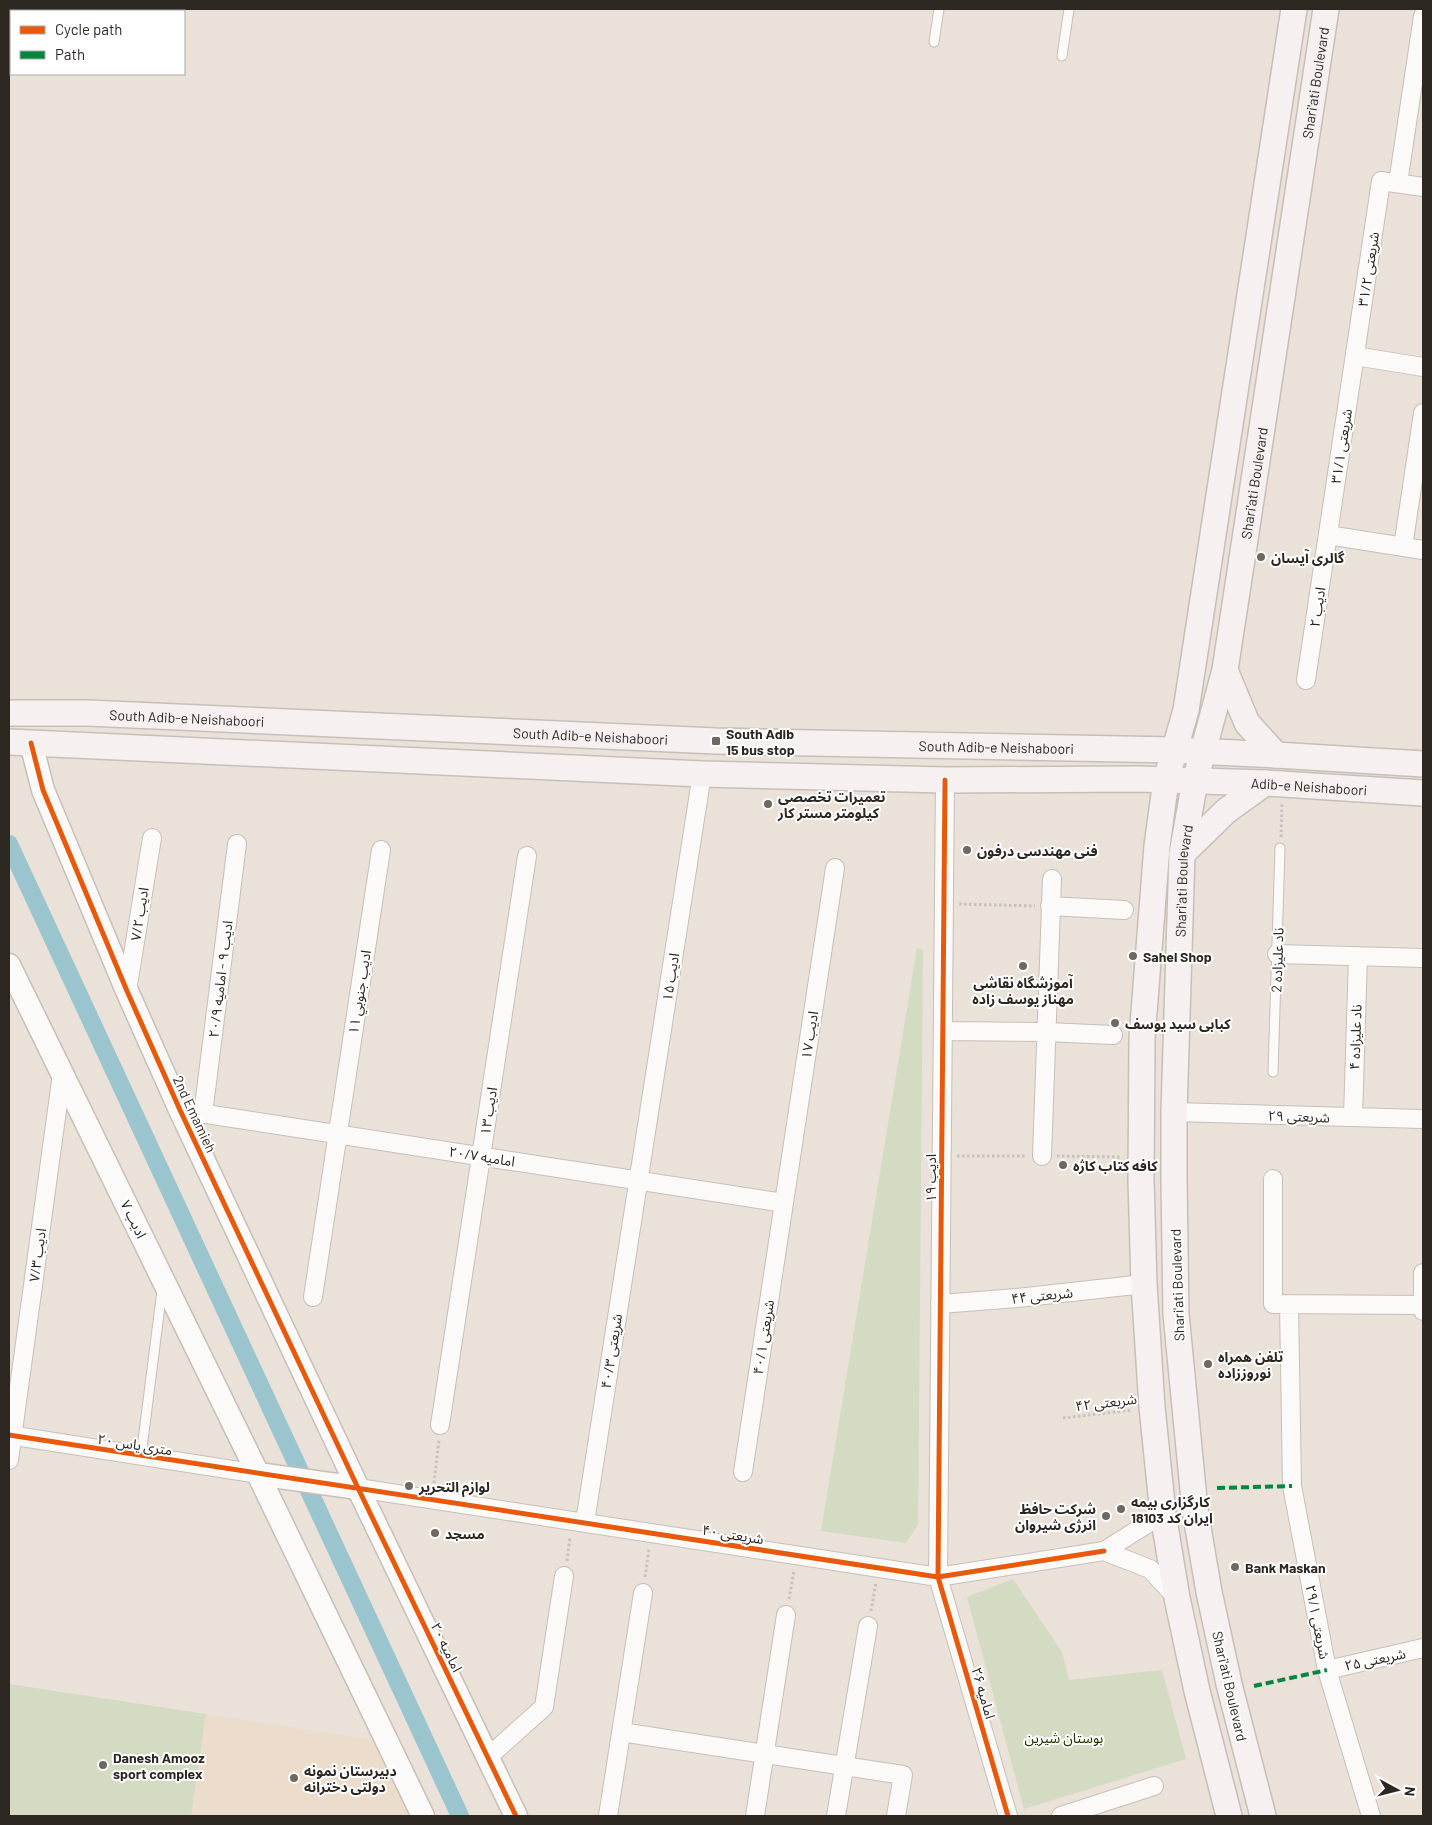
<svg xmlns="http://www.w3.org/2000/svg" width="1432" height="1825" font-family="Barlow,'Noto Sans Arabic',sans-serif">
<style>
.built{fill:#ecdccc}
.green{fill:#d3dbc2}
.lines{fill:none;stroke-linecap:round;stroke-linejoin:round}
.canal{stroke:#9ac4ce;stroke-width:18}
.service-casing{stroke:#c6bfb8;stroke-width:11}
.minor-casing{stroke:#c6bfb8;stroke-width:20}
.tertiary-casing{stroke:#c6bfb8;stroke-width:25}
.secondary-casing{stroke:#c6bfb8;stroke-width:28}
.path{stroke:#c6c2be;stroke-width:3;stroke-dasharray:2.5 2.5;stroke-linecap:butt}
.service{stroke:#fcfaf9;stroke-width:9}
.minor{stroke:#fcfaf9;stroke-width:18}
.tertiary{stroke:#fcfaf9;stroke-width:22}
.secondary{stroke:#f6f0f0;stroke-width:25}
.quiet{stroke:#00873e;stroke-width:4;stroke-dasharray:8 4;stroke-linecap:butt}
.cycleway-casing{stroke:#fff;stroke-width:8}
.cycleway{stroke:#e8590c;stroke-width:5}
.poi-dot{fill:#6f6861;stroke:#fff;stroke-width:2}
.labels{text-anchor:middle;dominant-baseline:central;stroke-width:4;stroke-linejoin:round;paint-order:stroke}
.street-label{font-size:14px;fill:#2d2721;stroke:#fff}
.poi-label{font-size:14px;font-weight:bold;fill:#2d2721;stroke:#fff;text-anchor:start}
.park-label{font-size:14px;fill:#203602;stroke:#fff}
</style>
<rect width="100%" height="100%" fill="#eae1d9"/>
<path class="built" d="M206,1714l167,26 36,76h-218z"/>
<path class="green" d="M917,948l6,2 -5,575 -12,18 -85,-12z
M1013,1579l49,73 7,28 93,-10 24,89 -162,50 -57,-212z
M9,1684l197,30 -15,102h-182z"/>
<g class="lines">
<path class="canal" d="M9,844l451,972"/>
<defs>
<path id="service" d="M934,42l5,-33
M1062,56l7,-47
M1273,1072l7,-224
M141,1456l21,-166"/>
<path id="minor" d="M1398,183l25,-167
M1355,356l68,11
M1328,535l95,15
M1403,547l20,-134
M1306,680l75,-499 42,6
M945,780l-7,797 70,239
M1050,906l74,4
M1277,954l146,4
M127,991l25,-153
M943,1031l104,1 66,3
M180,1110l604,93
M1174,1112l249,7
M203,1114l34,-270
M1353,1117l5,-161
M1042,1156l10,-277
M1273,1179v125l150,1
M1423,1273v38
M313,1297l68,-447
M940,1304l77,-6 127,-14
M1289,1304l3,182 35,184 44,146
M440,1425l87,-569
M9,1435l249,39
M9,1460l53,-386
M743,1472l92,-604
M358,1488l580,89 166,-26
M1163,1514l-59,37 46,18 27,29
M585,1522l117,-748
M1327,1670l96,-22
M621,1732l282,43 -7,41
M488,1757l56,-50 20,-131
M608,1816l35,-223
M755,1816l31,-201
M836,1816l32,-190
M1061,1816l93,-30"/>
<path id="tertiary" d="M31,743l12,47 84,201 53,119 178,378 158,328
M9,965l249,509 165,342
M258,1474l100,14"/>
<g id="secondary">
<path d="M1225,670l22,53 29,32"/>
<path id="s1" d="M9,713h79l628,28 458,9 102,5 147,9"/>
<path id="s2" d="M9,742l693,32 243,6 192,-1 128,4 158,10"/>
<path d="M1182,854l44,-43 39,-28"/>
<path d="M1229,1816l-32,-125 -20,-93 -14,-84 -11,-107 -8,-123 -3,-104 1,-142 15,-192 9,-66 20,-70 108,-701"/>
<path id="s3" d="M1263,1816l-34,-132 -20,-92 -14,-82 -19,-196 -2,-134v-68l8,-258 13,-73 30,-111 101,-661"/>
</g>
</defs>
<use href="#service" class="service-casing"/>
<use href="#minor" class="minor-casing"/>
<use href="#tertiary" class="tertiary-casing"/>
<use href="#secondary" class="secondary-casing"/>
<path class="path" d="M1281,837l1,-34
M959,904l76,2
M957,1156h69
M1057,1156l64,1
M1063,1418l69,-8
M434,1483l5,-43
M567,1561l3,-24
M645,1577l4,-28
M789,1599l5,-28
M871,1611l5,-29"/>
<use href="#service" class="service"/>
<use href="#minor" class="minor"/>
<use href="#tertiary" class="tertiary"/>
<use href="#secondary" class="secondary"/>
<path class="quiet" d="M1217,1488l75,-2
M1254,1686l73,-16"/>
<defs>
<path id="cycleway" d="M31,743l12,47 84,201 53,119 178,378 158,328
M945,780l-7,797 70,239
M9,1435l929,142 166,-26"/>
</defs>
<use href="#cycleway" class="cycleway-casing"/>
<use href="#cycleway" class="cycleway"/>
</g>
<g class="poi-dot">
<circle cx="1261" cy="557" r="5"/>
<rect x="711" y="736" width="10" height="10" rx="2.5"/>
<circle cx="768" cy="804" r="5"/>
<circle cx="967" cy="850" r="5"/>
<circle cx="1133" cy="956" r="5"/>
<circle cx="1023" cy="966" r="5"/>
<circle cx="1115" cy="1023" r="5"/>
<circle cx="1063" cy="1165" r="5"/>
<circle cx="1208" cy="1364" r="5"/>
<circle cx="409" cy="1486" r="5"/>
<circle cx="1121" cy="1509" r="5"/>
<circle cx="1106" cy="1516" r="5"/>
<circle cx="435" cy="1533" r="5"/>
<circle cx="1235" cy="1567" r="5"/>
<circle cx="103" cy="1765" r="5"/>
<circle cx="294" cy="1778" r="5"/>
</g>
<g class="labels">
<g class="street-label">
<text stroke="none"><textPath href="#s3" startOffset="1754">Shari'ati Boulevard</textPath></text>
<text transform="translate(1368 269) rotate(-81)">شریعتی ۳۱/۲</text>
<text transform="translate(1341 446) rotate(-81)">شریعتی ۳۱/۱</text>
<text stroke="none"><textPath href="#s3" startOffset="1349">Shari'ati Boulevard</textPath></text>
<text transform="translate(1317 607) rotate(-81)">ادیب ۲</text>
<text stroke="none"><textPath href="#s1" startOffset="178">South Adib-e Neishaboori</textPath></text>
<text stroke="none"><textPath href="#s1" startOffset="582">South Adib-e Neishaboori</textPath></text>
<text stroke="none"><textPath href="#s1" startOffset="988">South Adib-e Neishaboori</textPath></text>
<text stroke="none"><textPath href="#s2" startOffset="1301">Adib-e Neishaboori</textPath></text>
<text stroke="none"><textPath href="#s3" startOffset="944">Shari'ati Boulevard</textPath></text>
<text transform="translate(139 914) rotate(-81)">ادیب ۷/۲</text>
<text transform="translate(1277 960) rotate(-88)">ناد علیزاده 2</text>
<text transform="translate(670 977) rotate(-81)">ادیب ۱۵</text>
<text transform="translate(220 979) rotate(-83)">ادیب ۹ - امامیه ۲۰/۹</text>
<text transform="translate(359 992) rotate(-81)">ادیب جنوبي ١١</text>
<text transform="translate(809 1035) rotate(-81)">ادیب ۱۷</text>
<text transform="translate(1355 1037) rotate(-88)">ناد علیزاده ۴</text>
<text transform="translate(488 1111) rotate(-81)">ادیب ۱۳</text>
<text transform="translate(195 1114) rotate(65)">2nd Emamieh</text>
<text transform="translate(1299 1116) rotate(2)">شریعتی ۲۹</text>
<text transform="translate(482 1156) rotate(9)">امامیه ۲۰/۷</text>
<text transform="translate(930 1178) rotate(-90)">ادیب ۱۹</text>
<text transform="translate(134 1219) rotate(64)">ادیب ۷</text>
<text transform="translate(37 1255) rotate(-82)">ادیب ۷/۳</text>
<text transform="translate(1177 1285) rotate(-92)">Shari'ati Boulevard</text>
<text transform="translate(1042 1295) rotate(-6)">شریعتی ۴۴</text>
<text transform="translate(763 1337) rotate(-81)">شریعتی ۴۰/۱</text>
<text transform="translate(611 1351) rotate(-81)">شریعتی ۴۰/۳</text>
<text transform="translate(1106 1402) rotate(-7)">شریعتی ۴۲</text>
<text transform="translate(135 1444) rotate(9)">۲۰ متری یاس</text>
<text transform="translate(733 1534) rotate(9)">شریعتی ۴۰</text>
<text transform="translate(1318 1622) rotate(79)">شریعتی ۲۹/۱</text>
<text transform="translate(447 1647) rotate(64)">امامیه ۲۰</text>
<text transform="translate(1375 1659) rotate(-12)">شریعتی ۲۵</text>
<text transform="translate(1230 1686) rotate(77)">Shari'ati Boulevard</text>
<text transform="translate(984 1693) rotate(74)">امامیه ۲۶</text>
</g>
<g class="poi-label">
<text x="1271" y="557">گالری آيسان</text>
<text x="726" y="733">South Adib<tspan x="726" dy="16">15 bus stop</tspan></text>
<text x="778" y="796">تعمیرات تخصصی<tspan x="778" dy="16">کیلومتر مستر کار</tspan></text>
<text x="977" y="850">فنی مهندسی درفون</text>
<text x="1143" y="956">Sahel Shop</text>
<text x="1023" y="982" text-anchor="middle">آموزشگاه نقاشی<tspan x="1023" dy="16">مهناز یوسف زاده</tspan></text>
<text x="1125" y="1023">کبابی سید یوسف</text>
<text x="1073" y="1165">کافه کتاب کاژه</text>
<text x="1218" y="1356">تلفن همراه<tspan x="1218" dy="16">نوروززاده</tspan></text>
<text x="419" y="1486">لوازم التحریر</text>
<text x="1131" y="1501">کارگزاری بیمه<tspan x="1131" dy="16">ایران کد 18103</tspan></text>
<text x="1096" y="1508" text-anchor="end">شرکت حافظ<tspan x="1096" dy="16">انرژی شیروان</tspan></text>
<text x="445" y="1533">مسجد</text>
<text x="1245" y="1567">Bank Maskan</text>
<text x="113" y="1757">Danesh Amooz<tspan x="113" dy="16">sport complex</tspan></text>
<text x="304" y="1770">دبیرستان نمونه<tspan x="304" dy="16">دولتی دخترانه</tspan></text>
</g>
<g class="park-label">
<text x="1064" y="1737">بوستان شیرین</text>
</g>
</g>
<rect width="1432" height="1825" fill="none" stroke="#2d2721" stroke-width="20"/>
<rect x="10" y="10" width="175" height="65" fill="#ffffff" stroke="#aba9a6"/>
<rect x="20" y="26" width="25" height="8" fill="#e8590c" stroke="#aba9a6"/>
<text x="55" y="35" font-size="15" fill="#2d2721">Cycle path</text>
<rect x="20" y="51" width="25" height="8" fill="#00873e" stroke="#aba9a6"/>
<text x="55" y="60" font-size="15" fill="#2d2721">Path</text>
<g transform="translate(1397 1790) rotate(97)" stroke="#ffffff" stroke-width="4" paint-order="stroke">
<path d="M0-4L9 19L0 12L-9 19Z" fill="#2d2721"/>
<text y="-8" font-size="14" font-weight="bold" text-anchor="middle" fill="#2d2721">N</text>
</g>
</svg>
